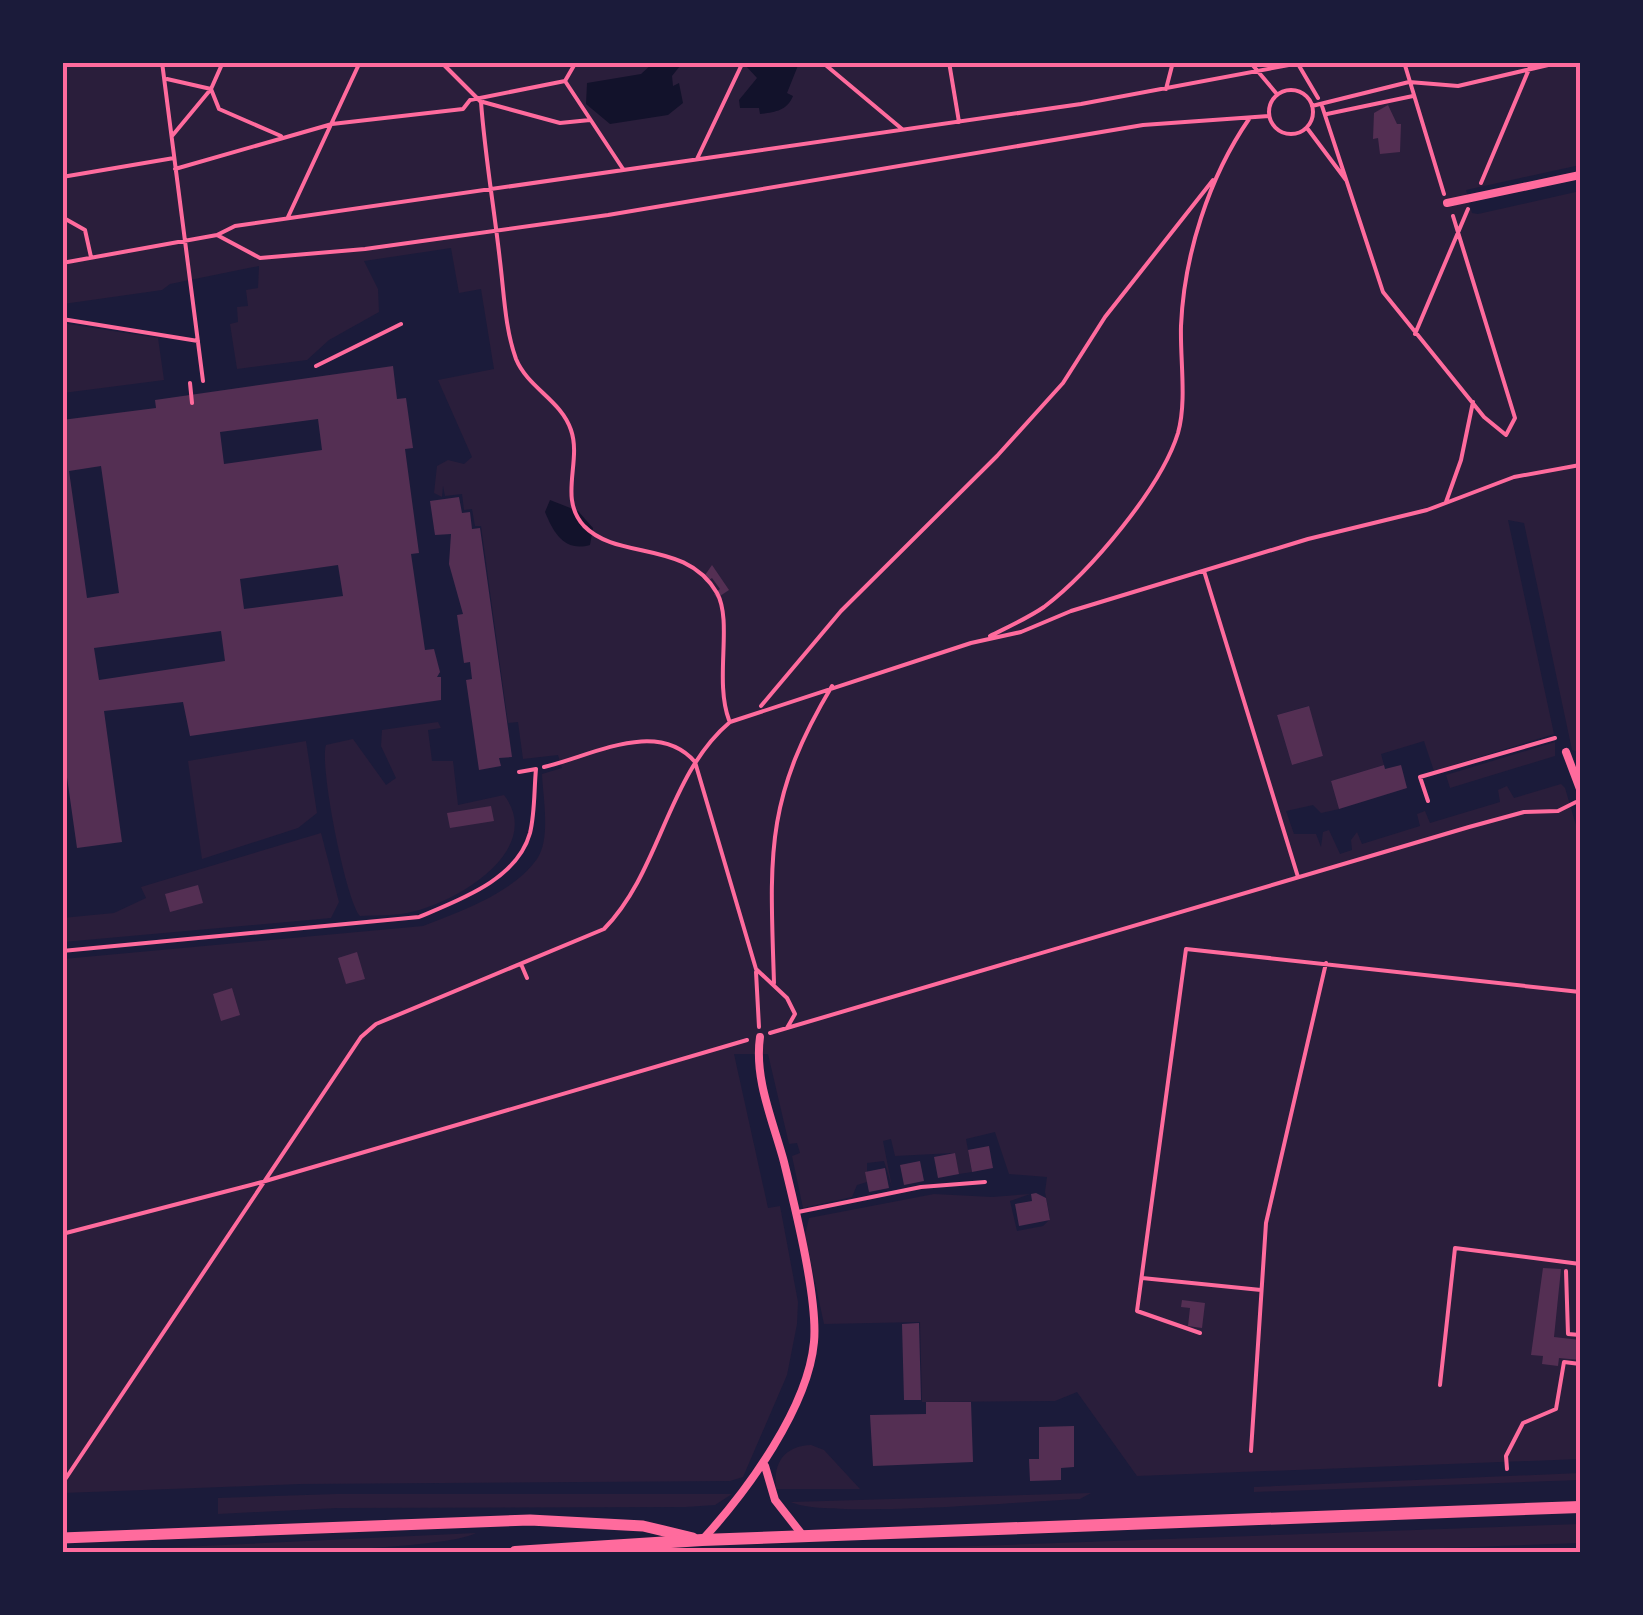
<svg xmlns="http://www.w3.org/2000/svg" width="1643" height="1615" font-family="'DejaVu Sans',sans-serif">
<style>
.green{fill:#2a1e3b;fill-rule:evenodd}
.water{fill:#12122b}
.building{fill:#542f53;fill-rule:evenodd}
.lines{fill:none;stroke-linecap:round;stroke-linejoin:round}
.path{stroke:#ff6b9d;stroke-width:4}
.service{stroke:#ff6b9d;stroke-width:4}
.minor{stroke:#ff6b9d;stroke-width:8}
.secondary{stroke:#ff6b9d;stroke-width:11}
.primary{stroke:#ff6b9d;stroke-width:12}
.neatline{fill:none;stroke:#ff6b9d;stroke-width:4}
</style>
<rect width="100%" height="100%" fill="#1b1b3a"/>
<path class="green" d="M63,63h1517v102l-114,25 6,23 6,1 102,-23v561l-8,-2 -48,-227 -16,-3 46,214 -120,37 -10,-30 -43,13 3,11 -53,16 8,28 -18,4 -8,-8 -27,6 8,23h22l5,13 2,-15 6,-2 11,24 12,-4 -1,-10 6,-8 5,12 58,-18 -3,-12 8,-3 5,12 70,-21 -2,-12 9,-4 7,12 47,-14 4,4 15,51v620l-443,17 -60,-84 -22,9 -133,1 -2,-80 -96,2 -19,-89 4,-17 125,-24 58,3 38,-3 -20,7 7,30 26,-5 7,-7 -5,-27 2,-15 -38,-3 -14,-42 -29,7 6,33 -13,2 -5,-21 -59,3 -4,-17 -8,2 9,46 -8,-26 -17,2v19l-10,3 -5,12 -49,11 -11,-52 8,-3 -3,-10 -8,1 -21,-90h-34l34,154 12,-2 18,96 -1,22 -10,51 -44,102 -13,4 -430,3 -237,9v-534l360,-33c38,-15 90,-33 114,-67 14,-21 6,-61 5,-85l20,-6 -4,-13 -35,4 -5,-37 -10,1 -27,-197h-6l-3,-17 -8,1 -2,-16 -17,2 -2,-10 -1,11 -8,-4 3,-27 11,-6 16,4 8,-7 -34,-77 56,-11 -13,-80 -22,4 -8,-45 -87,13 14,28 1,23 -50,28 -22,20 -70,9 -7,-45 8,-2 -1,-15 11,-1 -2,-16 12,-2 1,-22 -89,18 -8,6 -99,14zM1308,706l15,50 -31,9 -15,-50z
M62,323l96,15 6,42 -101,13z
M438,722l3,6 -13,2 4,31h21l5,44 46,-10c42,55 -49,109 -97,118 -15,3 -32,2 -47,3 -14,-15 -41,-151 -34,-171l27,-6 33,46 10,-7 -15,-32 1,-16z
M306,741l11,72 -19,15 -96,31 -14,-98z
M1555,742v14l-105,32 -4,-13z
M321,833l18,69 -8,16 -268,24 -1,-24 52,-5 32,-15 -5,-11z
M811,1445l13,5 36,39h-84c-3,-26 8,-43 35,-44z
M1580,1473v7l-326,12v-5z
M1091,1493l-11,6c-51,2 -255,20 -289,3z
M336,1494h396l-17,11 -29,2 -349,1 -119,6v-16z
M1580,1524v19l-246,9h-522z
M476,1533c-35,20 -328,24 -381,18z"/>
<path class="water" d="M653,63h42l-15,3 -8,10 1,10 6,-3 4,20 -15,12 -58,9 -24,-20 1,-21 54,-9z
M733,63h66l-12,30 6,3c-6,15 -18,16 -33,18l-1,-6h-19l-1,-8 18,-22 -11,-12z
M550,500l28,11 15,17 -3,17c-25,7 -36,-11 -45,-33z"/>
<path class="building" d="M1388,105l9,19h4l-1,28 -20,2 -2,-16 -5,1 1,-26z
M393,366l4,33 9,-1 7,50 -8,1 14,104 -8,1 14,96 9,-1 6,23 -3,5h4v23l-251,36 -7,-34 -79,9 18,131 -45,6 -15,-106v-322l94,-12 -1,-8zM318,419l4,31 -98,14 -4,-32zM101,466l18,127 -32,5 -18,-127zM338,565l5,31 -99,13 -4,-30zM221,631l4,30 -126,19 -5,-32z
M459,497l3,16 8,-1 2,17 8,-1 32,229 -13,1 2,8 -22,4 -13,-90 6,-1 -2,-17 -6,1 -7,-48 6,-1 -14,-50 2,-30 -16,1 -5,-34z
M712,565l17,25 -12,8 -3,-4 6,-5 -8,-11 -6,4 -3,-4z
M1309,706l14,50 -31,9 -15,-50z
M1384,765l1,4 16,-4 6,23 -68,21 -8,-28z
M491,806l3,15 -44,7 -3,-15z
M198,885l5,18 -33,9 -5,-18z
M357,952l8,27 -19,5 -8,-26z
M232,988l8,27 -19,6 -8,-27z
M989,1146l4,22 -21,4 -4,-22z
M955,1153l4,21 -21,4 -4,-21z
M920,1161l4,20 -20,4 -4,-20z
M885,1168l4,20 -20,4 -4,-20z
M1036,1193l10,5 4,22 -31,6 -4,-22 17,-3 -1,-7z
M1543,1268l18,1 -7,68 26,3v20l-21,-2 -1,8 -16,-2 1,-8 -12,-1z
M1182,1300l23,3 -3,25 -14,-2 2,-18 -9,-1z
M919,1323l2,77h-17l-2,-76z
M926,1402h45l2,60 -100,4 -3,-51 56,-1z
M1074,1426v41l-13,1v12l-31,1 -1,-22h10v-32z"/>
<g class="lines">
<path class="path" d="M162,62l41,319
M441,62l40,40c4,54 13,105 19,159 4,32 5,68 16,98 12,29 45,41 55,71 11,32 -13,68 13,96 34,35 102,13 133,67 16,29 -3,87 12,127
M822,62l80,67
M949,62l10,60
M1250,62l26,31
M1404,62l40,132
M1298,64l20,34
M167,79l44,10
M565,81l58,88
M211,89l8,20 62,27
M1166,89l7,-27
M1269 112a22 22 0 1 1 44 0a22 22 0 1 1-44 0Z
M483,102l77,21 30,-3
M1312,106l97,-24 49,4 103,-24
M1322,106l61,186 101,125 22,18 9,-17 -62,-202
M1327,114l86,-18
M1307,128l39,52
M172,136l39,-47 12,-27
M697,159l46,-97
M175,169l157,-45 131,-15 7,-9 95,-19 11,-19
M62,177l112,-19
M1481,183l51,-121
M62,217l23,13 6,27
M288,217l72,-155
M217,235l43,23 105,-9 243,-34 535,-90 126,-9
M62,263l155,-28 18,-9 846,-122 224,-42
M62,319l136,22
M1415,334l53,-125
M316,366l85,-42
M190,383l2,20
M1446,502l15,-42 12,-58
M1204,571l94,306
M990,636c18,-9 38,-18 54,-29 46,-35 117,-119 134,-174 9,-32 2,-73 3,-107 3,-71 28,-149 68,-207
M761,706l80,-95 156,-155 66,-73 42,-66 108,-137
M544,767c48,-11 113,-49 151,-5l61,207 31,29 8,16 -8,14
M1428,801l-8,-24 135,-39
M521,964l6,14
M756,972l3,55
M774,983c-4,-127 -10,-183 58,-297
M770,1033l699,-206 55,-15 34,-1 18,-9
M62,1234l200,-52 485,-142
M1566,1271l2,63 12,1
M1142,1278l119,12
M1200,1333l-63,-22 49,-362 394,43
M1251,1451l15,-228 60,-260
M1507,1469l-1,-13 17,-33 33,-14 8,-47 16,2
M62,1484l299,-447 15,-13 228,-95c57,-58 63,-154 126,-207l241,-79 50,-11 50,-21 237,-72 119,-29 87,-33 66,-12"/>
<path class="service" d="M62,951l357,-34c40,-17 98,-37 111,-84 5,-20 4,-44 6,-64l-17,3
M798,1212l123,-25 64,-5
M1440,1385l15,-137 125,16"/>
<path class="minor" d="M1447,203l133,-28
M1566,752l14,37
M765,1466l10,34 29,37
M704,1538c43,-47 104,-130 110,-196 4,-43 -19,-135 -30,-180 -11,-41 -30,-83 -24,-125"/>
<path class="secondary" d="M62,1538l468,-18 113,6 50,12"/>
<path class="primary" d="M515,1552l187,-12 878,-33"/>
</g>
<rect width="1643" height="1615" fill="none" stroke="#1b1b3a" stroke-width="130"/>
<rect x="65" y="65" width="1513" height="1485" class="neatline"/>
</svg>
